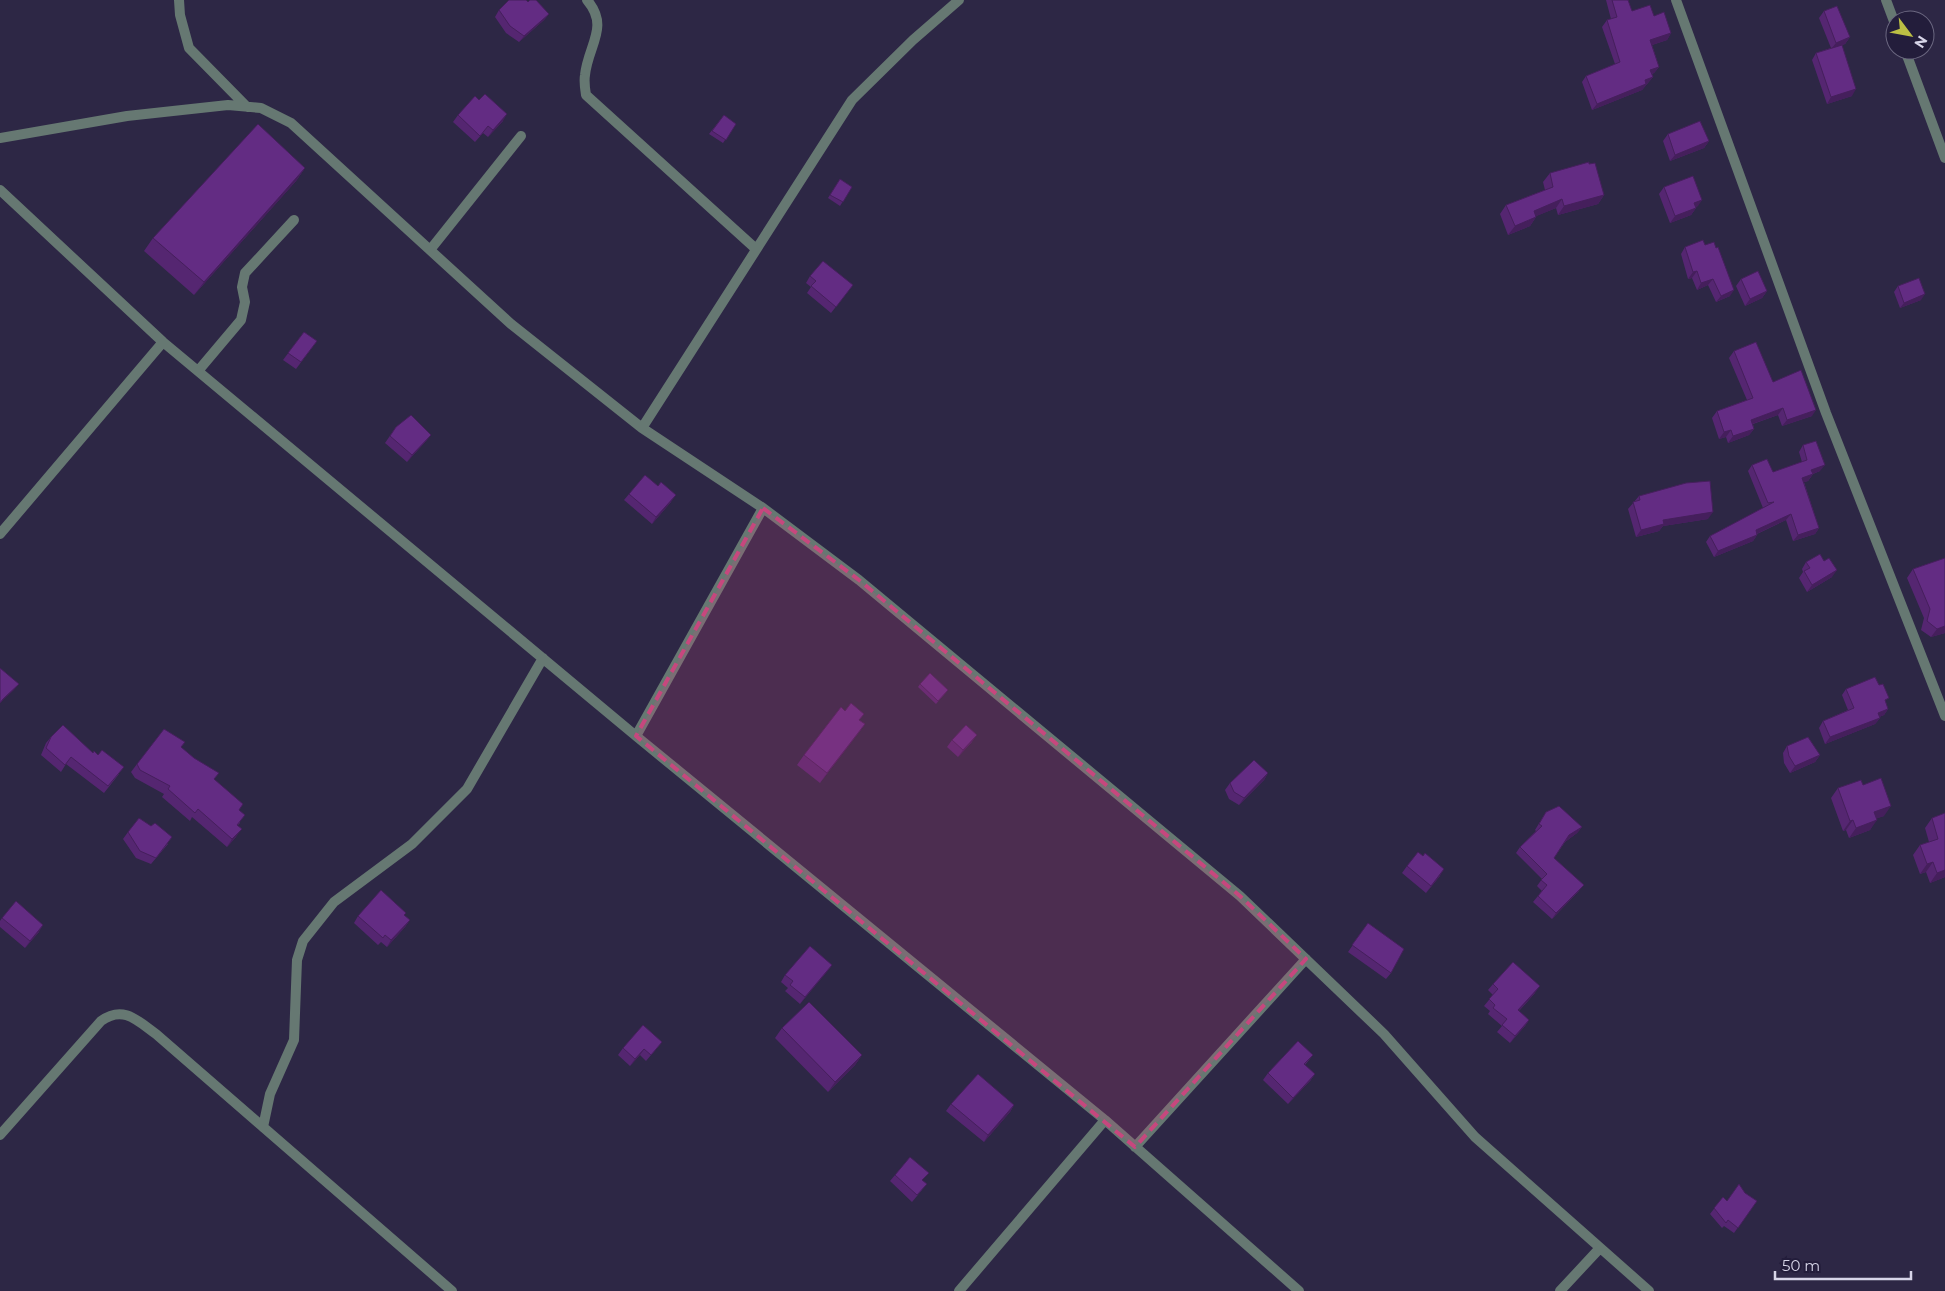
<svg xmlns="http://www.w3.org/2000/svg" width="1945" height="1291" font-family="Montserrat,sans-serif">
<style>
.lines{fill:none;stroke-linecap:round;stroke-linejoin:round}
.minor{stroke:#667872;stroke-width:10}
.wall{fill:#552671}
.shaded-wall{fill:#451f5c}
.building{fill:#632c83;stroke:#451f5c}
.marked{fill:#c7477e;fill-opacity:0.2;stroke:#c7477e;stroke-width:4;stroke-dasharray:10 6;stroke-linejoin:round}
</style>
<rect width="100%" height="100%" fill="#2d2745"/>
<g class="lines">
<path class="minor" d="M179,0l1,15 9,33 58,59
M587,0c23,27 1,45 -2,75 -1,6 0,14 1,20l170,154
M959,0l-46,40 -61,60 -210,328 121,80 96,72 381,316 144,138 91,103 174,154
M1676,0l150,413 119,303
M1886,0l9,24
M1905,50l40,108
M0,138l127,-22 101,-11 33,3 30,15 220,201 131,104
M0,190l163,152 473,394 469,384 194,171
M430,250l91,-114
M198,371l43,-51 4,-18 -3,-15 3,-14 49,-53
M0,534l163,-192
M636,736l127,-228
M263,1127l7,-33 24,-54 3,-80 6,-19 31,-39 78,-58 55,-55 76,-131
M0,1135l101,-114c22,-16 36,-1 55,13l296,257
M1135,1147l171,-188
M959,1291l146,-171
M1560,1291l40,-43"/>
</g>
<path class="wall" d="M1606,0h22l4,11 22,5 17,17 -4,7 -15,5 7,22 -5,6 -2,1 1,3 -11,13 -50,20 -10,-28 4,-6 29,-12 -13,-37 5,-7 4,-1z
M528,2l21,12 -5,6 -25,22 -13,-9 -11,-16 4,-7z
M1824,11l26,26 -5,7 -3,1 10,51 -25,8 -15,-44 4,-7 15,-5 -12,-30z
M458,115l45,6 -15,16 -5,-4 -8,9 -22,-20z
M724,115l12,9 -13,19 -14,-9z
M1668,134l41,7 -5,7 -34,13 -7,-20z
M305,168l-9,13 -102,114 -50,-44 9,-13z
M1550,173l54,22 -6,9 -40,11 -2,-7 -20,8v1l-6,9 -22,9 -8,-21 6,-9 39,-15 -2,-8z
M840,179l12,8 -12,19 -12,-8z
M1664,187l34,19 -3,1 1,1 -5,7 -21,8 -11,-29z
M1705,245l25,51 -14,6 -8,-17 -11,5 -5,-12 -4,1 -7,-25 4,-7z
M810,276l43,9 -22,28 -24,-20 4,-6 -5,-4z
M1741,279l26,12 -5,7 -17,8 -9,-20z
M1898,286l23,14 -21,8 -6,-16z
M304,332l13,9 -21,28 -13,-9z
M1734,351l39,31 39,34 -30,10 -4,-11 -25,9 1,5 -5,6 -21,8 -2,-6 -7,2 -7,-21 5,-7 30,-11 -18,-42z
M396,427l35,8 -5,6 -19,21 -22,-19z
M1803,445l17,26 -7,3 -5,7 -4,1 15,46 -4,6 -22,7 -7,-21 -29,14v1l-4,6 -39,16 -8,-15 4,-6 53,-28 -15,-37 4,-6 21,7 29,-10 -3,-10z
M658,486l13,16 -19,22 -28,-24 5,-6z
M1639,496l69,23 -45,7 -4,5 -23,6 -8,-28z
M1945,558v75l-14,4 -10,-7 3,-12 -17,-40 6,-9z
M1806,562l26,15 -25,15 -8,-14 4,-6 -1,-3z
M920,684l28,6 -12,14 -18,-17z
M1846,689l40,14 2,6 -4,6 -5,2 1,1 -5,6 -50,20 -6,-16 4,-7 25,-11 -6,-15z
M845,711l19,3 -5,6 6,4 -45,59 -23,-18 7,-10z
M51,737l42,16 26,21 -15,19 -38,-29 -5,8 -20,-17 5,-12z
M952,740l20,2 -14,15 -11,-10z
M1787,746l33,9 -5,7 -25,11 -6,-10 -1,-10z
M181,747l33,32 25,31 1,13 -2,2 -2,12 -9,10 -35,-30 -2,4 -28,-24 2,-3 -29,-16 -4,-6 6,-8z
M1268,773l-4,7 -25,25 -10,-6 -4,-9 5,-7z
M1863,785l21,31 -7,2 -7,12 -21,8 -3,-8 -3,1 -12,-33 7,-10z
M1546,812l36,15 -5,6 -12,9 -11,16 25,33 -27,28 -19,-17 9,-11 -5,-5 5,-7 -26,-26 4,-6 16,-16 -1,-1z
M1945,813v64l-15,6 -4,-11 -6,2 -7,-19 7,-10 9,-3 -4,-14 7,-10z
M128,832l40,12 -17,20 -15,-6 -13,-19z
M1407,866l33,10 -14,17 -24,-20z
M404,915l6,5 -5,7 -18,20 -6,-5 -3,3 -24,-22 4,-7z
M2,918l37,14 -14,16 -25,-21v-6z
M1368,923l23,50 -5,6 -38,-27z
M832,965l-32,39 -15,-13 3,-3 -7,-6 4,-7z
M1493,984l42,9 -16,18 10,9 -4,6 -15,17 -13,-11 5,-6 -14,-12 2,-3 -6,-5 9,-11 -5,-5z
M782,1028l80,27 -7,10 -27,27 -53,-54z
M662,1042l-16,19 -6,-6 -10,11 -12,-11 5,-7z
M1313,1055l-8,10 10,9 -5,7 -22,23 -25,-24 5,-7z
M951,1104l63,1 -4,7 -26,30 -38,-31z
M895,1175l27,15 -10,12 -22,-21z
M1745,1193l12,8 -23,32 -10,-7 -2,2 -12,-14 13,-17 4,4z"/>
<path class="shaded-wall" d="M549,14l-5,6 -25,22 5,-6z
M1671,33l-4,7 -21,7 4,-7z
M1850,37l-5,7 -14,5 5,-6z
M1659,67l-5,6 -8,3 4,-6z
M1653,77l-11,13 -50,20 5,-6 48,-24z
M1856,89l-4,7 -25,8 4,-7z
M507,114l-4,7 -15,16 5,-7z
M1709,141l-5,7 -34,13 5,-6z
M305,168l-9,13 -102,114 10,-13z
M1604,195l-6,9 -40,11 6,-9z
M1562,199l-6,9 -29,12 7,-9z
M1702,200l-4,6 -9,4 5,-7z
M1696,208l-5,7 -21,8 5,-7z
M1536,217l-6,9 -22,9 7,-9z
M1697,271l-5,7 -4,1 5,-7z
M1713,279l-5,6 -11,5 4,-7z
M1734,290l-4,6 -14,6 5,-6z
M1767,291l-5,7 -17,8 5,-7z
M1925,294l-4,6 -21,8 4,-5z
M1783,408l-5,7 -32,11 5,-6z
M1816,410l-4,6 -30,10 5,-6z
M1754,429l-5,6 -21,8 5,-7z
M1731,430l-5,7 -7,2 5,-7z
M431,435l-5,6 -19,21 5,-7z
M1825,465l-5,6 -13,5 4,-6z
M1813,474l-5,7 -10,3 4,-6z
M676,495l-5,7 -19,22 4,-7z
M1713,512l-5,7 -45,7 -4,5 -23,6 5,-7 22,-10z
M1791,514l-5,6 -34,16 4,-6z
M1819,528l-4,6 -22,7 5,-6z
M1757,535l-4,6 -39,16 4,-6z
M1837,570l-5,7 -25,15 5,-7z
M1945,626v7l-14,4 6,-8z
M19,684l-5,6 -14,13 3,-4z
M1888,709l-4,6 -10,4 4,-6z
M1880,718l-5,6 -50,20 5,-7z
M865,724l-7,10 -38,49 7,-10z
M977,735l-5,7 -14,15 5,-7z
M1820,755l-5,7 -25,11 5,-7z
M1268,773l-4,7 -25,25 5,-7z
M1891,806l-7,10 -17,6 7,-10z
M1853,820l-7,10 -3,1 7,-10z
M1877,820l-7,10 -21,8 7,-10z
M1582,827l-5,6 -12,9 4,-7z
M242,829l-6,8 -9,10 5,-8z
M1933,862l-7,10 -6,2 7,-10z
M1444,869l-4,7 -14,17 5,-7z
M1945,870v7l-15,6 7,-10z
M1584,885l-5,6 -27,28 4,-6z
M410,920l-5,7 -18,20 4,-7z
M43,925l-4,7 -14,16 5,-7z
M832,965l-5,7 -27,32 5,-7z
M1540,986l-5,7 -22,24 5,-7z
M1529,1020l-4,6 -15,17 5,-7z
M644,1049l-4,6 -10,11 5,-7z
M862,1055l-7,10 -27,27 7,-10z
M1315,1074l-5,7 -22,23 5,-6z
M1014,1105l-4,7 -26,30 4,-7z"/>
<path class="building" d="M509,0h17l2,2 2,-2h6l13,14 -25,22 -14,-10 -11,-16z
M1612,0h16l4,11 18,-6 4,11 10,-4 7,21 -21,7 9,27 -9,3 3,7 -8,3 1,4 -49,20 -11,-28 34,-14 -13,-42 10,-3z
M1837,6l13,31 -14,6 -12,-32z
M1842,45l14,44 -25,8 -15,-44z
M485,94l22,20 -14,16 -5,-4 -8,10 -22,-21 17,-19 4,4z
M724,115l12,9 -10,16 -14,-9z
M1700,121l9,20 -34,14 -7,-21z
M258,124l47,44 -101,114 -51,-44z
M1589,162v2l6,-1 9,32 -40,11 -2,-7 -28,12 2,6 -21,9 -9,-21 47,-18 -3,-14z
M1693,176l9,24 -8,3 2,5 -21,8 -11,-29z
M840,179l12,8 -9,15 -13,-7z
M1703,240l2,5 9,-3 2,6 2,-1 16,43 -13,6 -8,-17 -12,4 -4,-12 -4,1 -8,-25z
M823,261l30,24 -17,22 -25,-21 5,-5 -6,-5z
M1758,271l9,20 -17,8 -9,-20z
M1919,278l6,16 -21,9 -6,-17z
M304,332l13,9 -16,21 -13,-9z
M1756,342l17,40 28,-12 15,40 -29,10 -4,-12 -32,12 3,9 -21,7 -2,-6 -7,2 -7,-21 36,-13 -19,-47z
M411,415l20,20 -19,20 -22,-19 6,-9z
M1816,441l9,24 -14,5 2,4 -11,4 17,50 -21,7 -7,-21 -35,16 1,5 -39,16 -8,-15 64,-34 -6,1 -16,-38 15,-6 6,13 34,-12 -4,-15z
M645,475l13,11 3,-4 15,13 -20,22 -27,-23z
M1710,481l3,31 -50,8 1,4 -23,6 -8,-28 7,-2 -1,-4 47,-13z
M1820,554l4,7 5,-3 8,12 -25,15 -8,-14 6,-3 -4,-6z
M1945,558v68l-8,3 -10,-8 3,-12 -17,-40z
M0,668l19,16 -16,15 -3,4z
M930,673l18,17 -10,11 -18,-17z
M1875,677l4,8 4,-1 6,14 -4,2 3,9 -10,4 2,5 -50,19 -7,-16 31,-13 -8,-19z
M851,703l13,11 -5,6 6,4 -38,49 -23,-18 37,-48 4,4z
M63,725l30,28 1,-2 4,4 4,-5 22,17 -16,19 -37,-29 -6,8 -19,-17 5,-11z
M966,725l11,10 -14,15 -11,-10z
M164,729l21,13 -4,5 13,11 25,15 -5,6 29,25 -4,6 6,5 -8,10 5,4 -10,10 -34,-30 -3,4 -27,-24 2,-3 -30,-16 -3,-6z
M1808,737l12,18 -25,11 -6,-10 -2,-10z
M1254,760l14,13 -24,25 -10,-6 -4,-9z
M1881,778l10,28 -17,6 3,8 -21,8 -3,-8 -3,1 -12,-33 23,-8 2,5z
M1559,806l23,21 -13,8 -15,23 30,27 -28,28 -18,-17 9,-11 -6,-5 6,-6 -27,-27 22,-21 -3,-2 7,-12z
M1945,813v57l-8,3 -4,-11 -6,2 -7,-19 18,-6 -6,-21z
M139,818l12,8 4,-3 17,14 -16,21 -16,-7 -12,-19z
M1418,852l5,4 2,-3 19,16 -13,17 -24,-20z
M381,890l25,23 -2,2 6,5 -19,20 -6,-5 -2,3 -25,-22z
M16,901l27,24 -13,16 -28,-23z
M1368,923l36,26 -13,24 -39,-28z
M810,946l22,19 -27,32 -15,-12 3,-4 -8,-6z
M1513,962l27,24 -22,24 11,10 -14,16 -13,-11 5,-6 -14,-11 2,-3 -6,-6 9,-10 -5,-5z
M809,1002l53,53 -27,27 -53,-54z
M643,1025l19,17 -11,13 -7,-6 -9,10 -12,-11z
M1298,1041l15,14 -9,9 11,10 -22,24 -25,-25z
M978,1074l36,31 -26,30 -37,-31z
M910,1157l19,16 -7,7 5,4 -10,11 -22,-20z
M1739,1184l6,9 12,8 -19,27 -10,-8 -2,3 -12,-15 9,-11 4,4z"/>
<path class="marked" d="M763,508l96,72 381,316 66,63 -171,188 -499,-411z"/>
<g transform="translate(1910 35) rotate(122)"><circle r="24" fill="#231d3b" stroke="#6b6780"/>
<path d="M0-4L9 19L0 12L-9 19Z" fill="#bcbf44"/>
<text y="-8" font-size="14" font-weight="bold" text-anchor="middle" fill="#d7d5e8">N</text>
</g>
<path d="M1775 1271v8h136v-8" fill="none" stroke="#d7d5e8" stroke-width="2.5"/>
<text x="1782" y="1271" font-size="15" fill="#d7d5e8" stroke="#231d3b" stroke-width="4" paint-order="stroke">50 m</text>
</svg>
